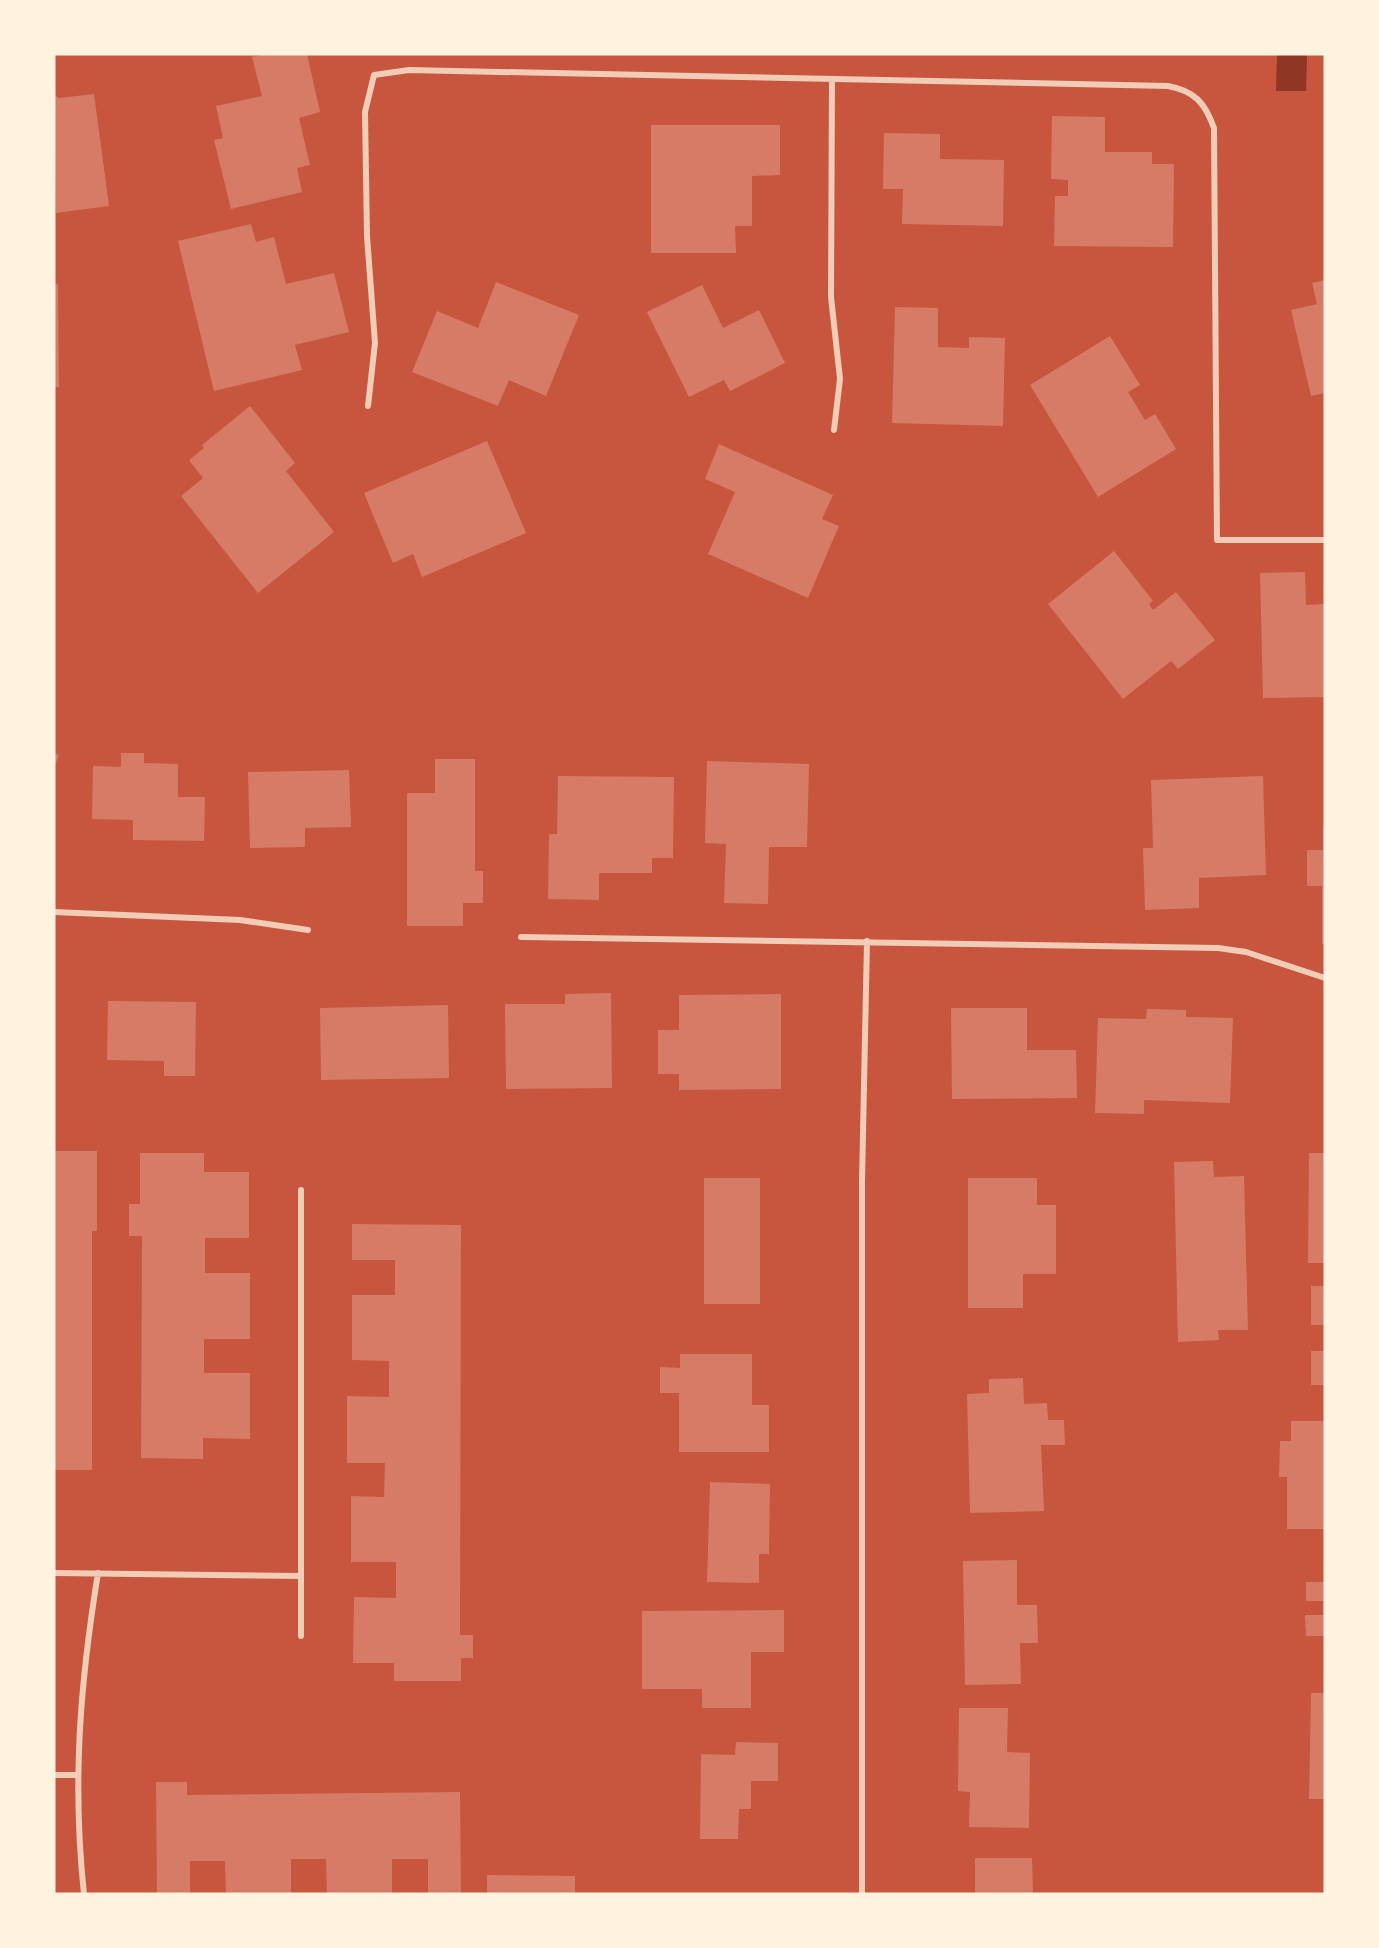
<svg xmlns="http://www.w3.org/2000/svg" width="1379" height="1948" font-family="'Fira Sans',sans-serif">
<style>
.water{fill:#8f3625}
.building{fill:#d67c66}
.lines{fill:none;stroke-linecap:round;stroke-linejoin:round}
.minor{stroke:#f1ccb7;stroke-width:6}
</style>
<rect width="100%" height="100%" fill="#c8553d"/>
<path class="water" d="M1277,54h30l-1,37h-30z"/>
<path class="building" d="M265,54h42l13,58 -21,6 11,47 -13,3 5,24 -71,17 -17,-69 9,-2 -7,-32 46,-10 -10,-39z
M94,94l15,112 -53,7 -2,-118 5,3z
M1052,116l53,1v35h47v12h22l-1,83 -119,-1 1,-50h13v-16l-17,-1z
M651,125h129v50l-28,1v50h-17l1,27h-85z
M884,133l56,1v25l64,1 -1,66 -101,-2 1,-35h-20z
M251,224l5,18 18,-5 12,47 48,-11 15,59 -54,13 7,25 -88,21 -36,-150z
M1325,280v113l-14,3 -20,-86 26,-6 -5,-21z
M496,282l83,33 -33,81 -37,-16 -11,26 -86,-34 25,-61 41,17z
M54,284h4l1,103h-5z
M702,285l21,43 36,-18 26,53 -55,28 -6,-11 -35,17 -42,-85z
M895,307l43,1v39l31,1v-11l36,1 -2,88 -111,-3z
M1110,336l30,49 -12,7 17,28 10,-6 21,35 -78,48 -68,-112z
M250,406l45,57 -9,8 48,61 -76,61 -77,-97 22,-18 -14,-18 15,-12 -2,-3z
M487,441l39,92 -104,44 -9,-23 -20,9 -29,-70z
M719,444l114,51 -11,24 17,7 -31,72 -100,-44 27,-62 -30,-13z
M1114,551l39,50 -4,3 4,6 23,-18 39,48 -37,29 -7,-8 -48,38 -75,-95z
M1305,572l1,33 19,-1v93l-62,1 -3,-125z
M54,753l5,2 -5,13z
M121,753h23v10l34,1v33h27l-1,44 -71,-1v-20l-41,-1 1,-53 28,1z
M435,759h40v112h8v32h-20v23h-56v-133h28z
M707,761l102,3 -2,83h-38l-1,57 -44,-1 2,-59 -21,-1z
M349,770l2,57 -46,1v19l-55,1 -2,-76z
M558,776l116,1 -1,81h-21v15h-53v27l-51,-1 1,-65h8z
M1263,776l3,99 -67,3v30l-54,2 -2,-62h10l-2,-68z
M1323,827h2v117h-3v-58h-15v-36h16z
M611,993l1,95 -106,1 -1,-85h60v-10z
M781,994v95l-102,1v-16h-21v-44h21v-35z
M108,1001l88,1 -1,74h-31v-15l-57,-1z
M448,1005l1,73 -128,2 -1,-72z
M951,1008h76v42h49l1,48 -125,1z
M1147,1009l39,1v7l47,1 -3,85 -86,-3v14l-49,-1 3,-95 48,1z
M54,1151h43v80h-5v239h-38z
M140,1153h64v19h45v66h-44v35h45v66h-46v34h46v66l-47,-1v21l-62,-1 1,-222h-13v-32h11z
M1309,1153h16v110h-17z
M1213,1161l1,16 30,-1 4,154h-30l1,10 -41,2 -4,-180z
M704,1178h56v126h-56z
M968,1178h69v27h19v69h-33v34h-55z
M352,1224l109,1 -1,410h13v23h-12v23h-67v-18h-41l1,-66 42,1v-36h-45v-66l33,1 1,-34h-38v-67l42,1v-36l-37,-1v-65h43v-35h-43z
M1311,1286h14v39h-14z
M1311,1351h14v34h-14z
M680,1354h72v51h17v47h-90v-59h-19v-26l20,1z
M1023,1378l1,26 23,-1 1,17h16l1,25h-24l3,66 -74,2 -3,-119 22,-1v-14z
M1291,1421h34v108h-38v-52h-8l1,-36h11z
M710,1482l60,2 -1,70h-10v29l-52,-1z
M1017,1560v45h20l1,38h-18l1,41 -56,1 -2,-124z
M1306,1582h19v54h-19l-1,-21h18v-14h-17z
M784,1610v42h-33v56h-49v-19h-60v-78z
M1311,1693h14v106h-16z
M959,1708h49l-1,44 23,1 -1,75 -60,-1 1,-35 -12,-1z
M736,1742l42,1v38h-27v28h-12l-1,30h-38l1,-85 34,1z
M156,1782h31v13l273,-3 1,102h-33v-35h-36v35h-65l-1,-35h-35v35h-65l-1,-33h-35v33h-33z
M975,1858h57l1,36h-58z
M487,1875l88,1v18h-88z"/>
<g class="lines">
<path class="minor" d="M832,80l-1,217 9,82 -6,51
M368,406l7,-63 -8,-107 -2,-124 9,-37 35,-5 759,16c27,5 37,17 46,42l3,412h108
M54,912l186,8 68,10
M521,937l697,11 28,4 79,26
M301,1190v446
M54,1573l247,3
M54,1775h23
M84,1894c-12,-112 -4,-210 14,-321
M862,1894v-712l5,-241"/>
</g>
<rect width="1379" height="1948" fill="none" stroke="#fff3e0" stroke-width="111"/>
</svg>
